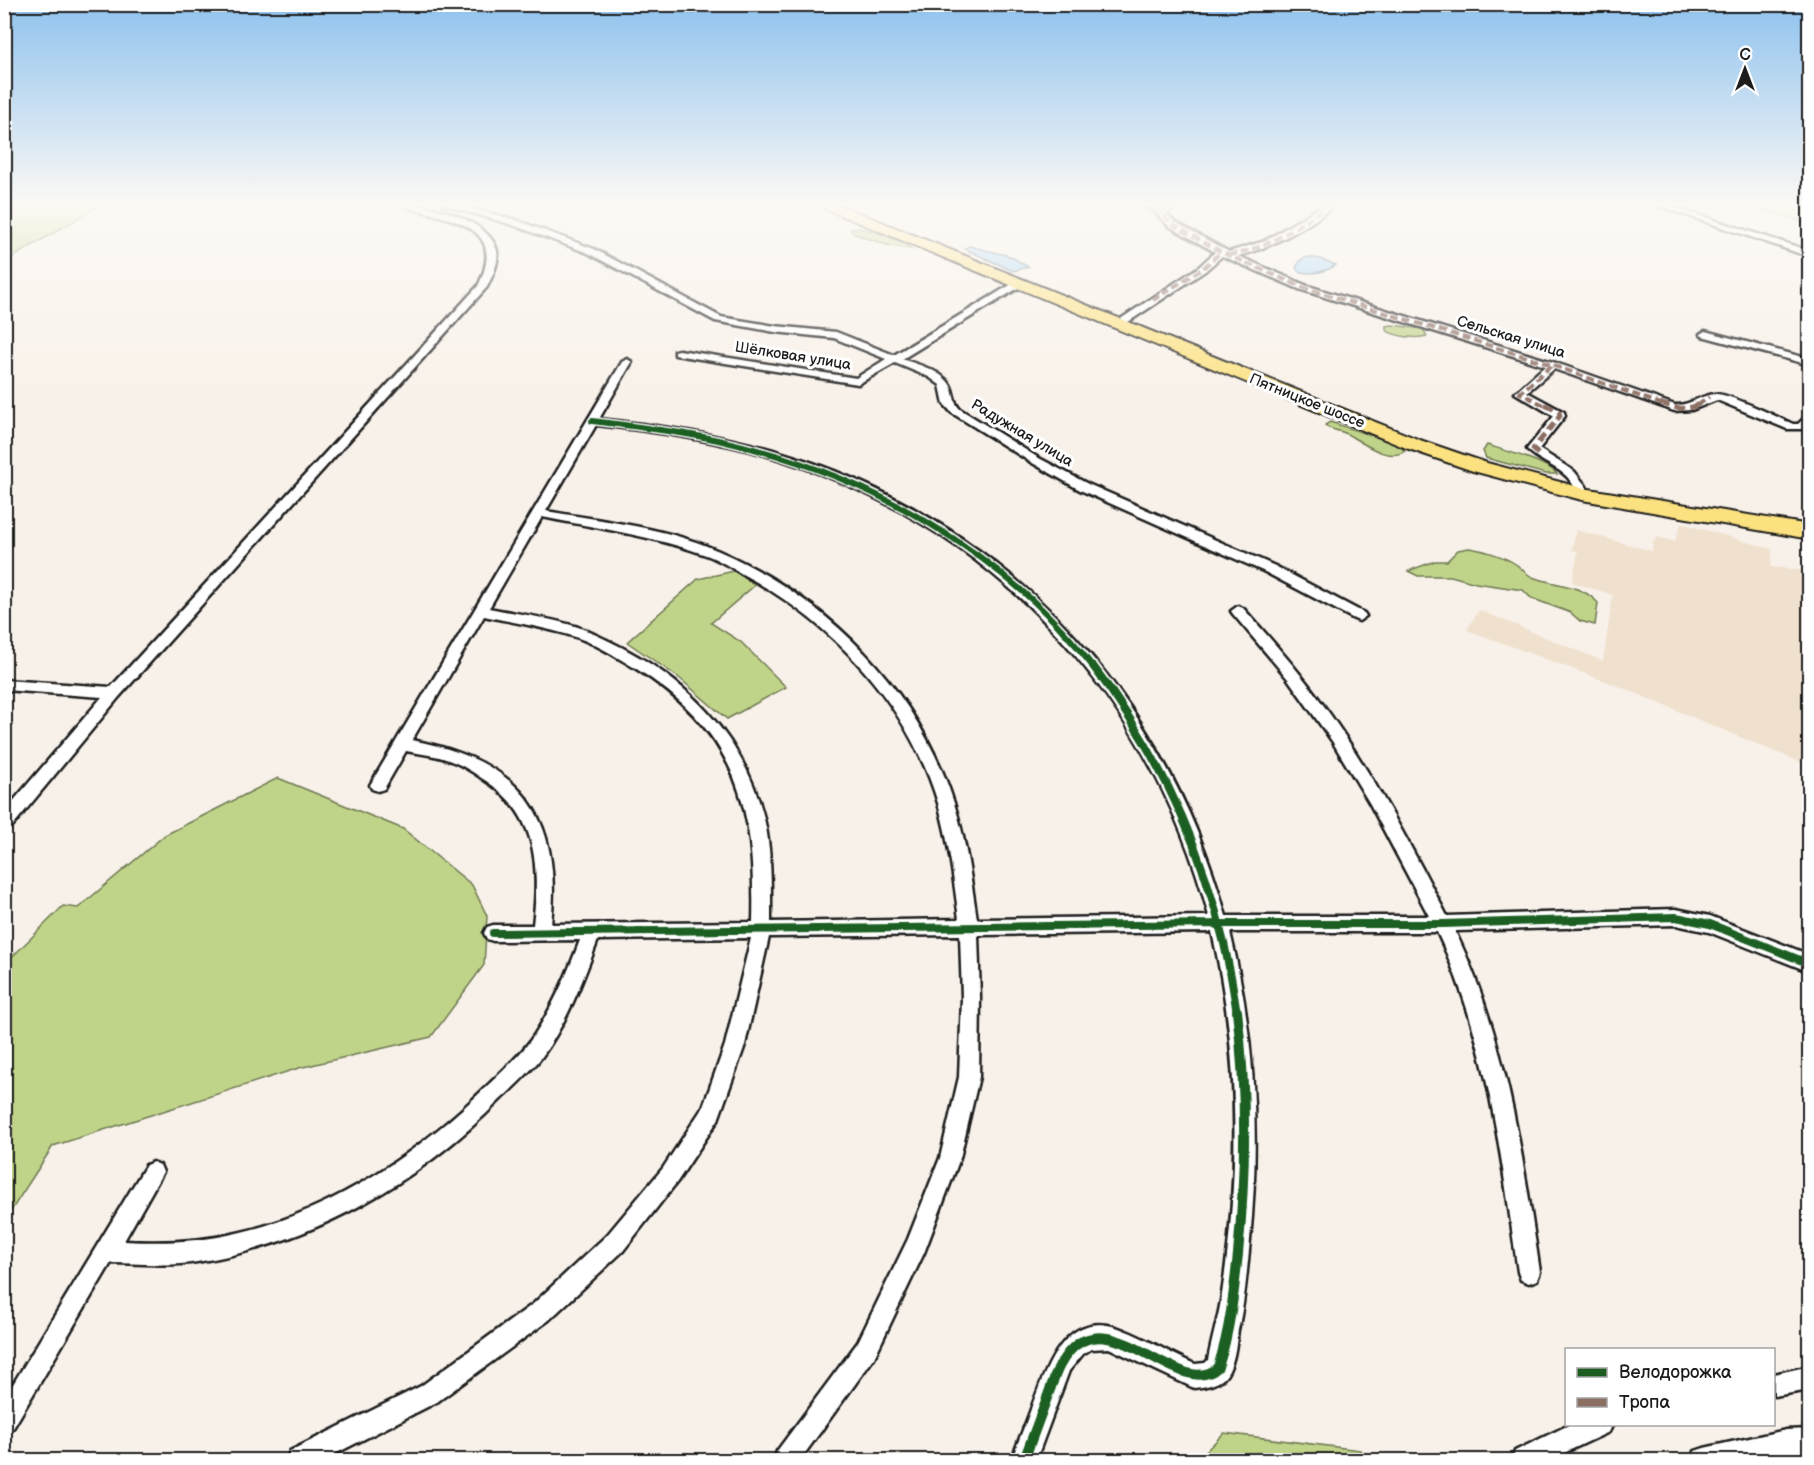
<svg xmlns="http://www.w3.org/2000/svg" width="1814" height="1465" font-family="'Balsamiq Sans',sans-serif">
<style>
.built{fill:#f0e0ce}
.green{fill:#c0d489;stroke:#6e7852;stroke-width:1.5}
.water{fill:#aad6f6;stroke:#718c9f;stroke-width:1.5}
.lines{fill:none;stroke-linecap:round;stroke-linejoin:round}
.street-casing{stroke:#1c1c1c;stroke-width:5}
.primary-casing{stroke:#1c1c1c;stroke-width:4}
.street{fill:#fff;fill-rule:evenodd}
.primary{fill:#fbe180;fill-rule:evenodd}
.quiet-far1{stroke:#8d6e63;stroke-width:4;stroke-dasharray:8 4;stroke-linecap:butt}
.quiet{stroke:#8d6e63;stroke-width:5;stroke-dasharray:10 5;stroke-linecap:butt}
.cycleway-far2-casing{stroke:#fff;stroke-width:9}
.cycleway-far1-casing{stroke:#fff;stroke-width:12}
.cycleway-casing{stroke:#fff;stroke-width:14}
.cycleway-far2{stroke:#1b5e20;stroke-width:6}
.cycleway-far1{stroke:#1b5e20;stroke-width:8}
.cycleway{stroke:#1b5e20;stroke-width:10}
.labels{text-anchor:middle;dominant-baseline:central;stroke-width:6;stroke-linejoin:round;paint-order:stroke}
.far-street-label{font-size:15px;fill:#1c1c1c;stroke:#fff}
</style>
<rect width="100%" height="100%" fill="#f8f1e9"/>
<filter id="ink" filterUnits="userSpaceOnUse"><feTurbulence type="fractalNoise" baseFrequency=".0167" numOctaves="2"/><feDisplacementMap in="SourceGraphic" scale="12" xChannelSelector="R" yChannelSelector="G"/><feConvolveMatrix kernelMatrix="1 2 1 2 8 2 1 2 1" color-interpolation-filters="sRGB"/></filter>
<g filter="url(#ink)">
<path class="built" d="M1681,523l91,26 -1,18 38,4v195l-193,-81 -149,-55 12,-20 124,51 10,-66 -41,-13 6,-30 -6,-3 4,-19 76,21 1,-9 5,-5 17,5z"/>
<path class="green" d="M5,204h19l6,3 72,-3 -97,58z
M1748,204h61v20z
M853,228c12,-1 52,13 58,21l-21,-3 -35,-12 -4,-4z
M1392,325l31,4 4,7c-10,3 -32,1 -41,-6v-4z
M1330,422l65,21 10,8c-17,12 -43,-9 -58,-17 -8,-4 -15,-3 -22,-9z
M1487,445c16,5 61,17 70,29h-11l-60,-16 -3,-7z
M1469,548c14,2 35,8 48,17 6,5 9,10 18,13 21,7 48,7 63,25l-3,22 -15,-4 -9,-8 -40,-15 -8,-8 -47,-7 -25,-7h-33l-10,-5 27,-10h12l11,-11z
M734,571l21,14 -44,38 30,19 45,45 -59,32 -49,-42 -51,-35 71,-63z
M278,778l125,51 69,56 15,31 -3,49 -53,72 -132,31 -246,78 -48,74v-256l58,-58 15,2 87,-73z
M1224,1433l136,17 12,10h-175z"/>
<path class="water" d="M969,246l41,10 18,11 -15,4 -48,-22z
M1308,257l12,2 16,6c-11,7 -25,10 -38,6l-2,-4 6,-8z"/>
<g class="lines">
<defs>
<path id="street" d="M400,204c26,-2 91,17 97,47 2,13 -5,25 -10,36l-368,410 -109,132 -6,2v-19l98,-115 -98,-7v-10l107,7 367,-401c25,-51 -8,-62 -52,-74 -8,-2 -19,-3 -26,-8z
M442,204h12l62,16 78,29 127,68 54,9 61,6 58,23 123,-74h6v4l-121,74c14,5 38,11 47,24 6,8 3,18 11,26l77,48 51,27 187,82 89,47 2,3 -7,5 -5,-2 -89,-47 -185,-82 -51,-29 -77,-48 -8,-9 -4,-19 -11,-8 -34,-14 -37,21 -183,-29v-4l4,-1 177,28 30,-19 -52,-21 -59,-6 -60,-11 -127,-68 -78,-29z
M1139,204h10l13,5 10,-5h10l-16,10 9,8 54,30 36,-11 60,-37h9c-16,19 -71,47 -96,52l67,29 251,78 119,42c16,1 26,-11 41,-11 14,0 61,23 77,30h5l12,-11v11l-5,5h-18l-70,-29 -25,10 -18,1 -120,-42 -27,23 37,20 1,4 -26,33 35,22 12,15 2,8 -2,3h-8c-2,-5 -3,-10 -6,-14 -10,-16 -32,-20 -45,-34l27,-33 -39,-23 30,-27 -246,-77 -77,-33 -17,15 -83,55h-6v-4l83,-55 16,-15 -46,-26 -14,-14z
M1653,204h11l146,47v6z
M1705,331l105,28v6l-108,-29 -2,-2z
M627,359l5,3 -33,57c59,6 117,15 174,31 229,67 390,239 453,466h203l-59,-112 -38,-63 -44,-62 -55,-65 -2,-3 7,-5 5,2c26,29 53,59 76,91 50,68 90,143 128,217l229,-7 34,7 100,39v17l-101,-40 -33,-7 -221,6c51,105 68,226 85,341l-3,8 -8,3 -8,-3 -3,-8c-16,-114 -31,-235 -81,-340h-207c25,102 30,204 20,308 -3,30 -5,61 -12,90 -2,14 -4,38 -14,48 -8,7 -20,9 -30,10l-85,-40 -18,1 -8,5 -14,17 -33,89h-24c5,-17 13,-34 19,-51 13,-34 31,-96 81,-83 23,6 59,28 83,38l10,-1 3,-3c4,-22 11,-44 14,-66 18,-122 18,-242 -10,-362l-234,3 2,63 -1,79 -19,81 -36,95 -50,105 -74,102h-26l3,-9 81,-109 50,-103 32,-81 19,-81 3,-79 -2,-63 -191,2 -24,108 -27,75 -41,62 -54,69 -74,69 -112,82 -114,58h-36l3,-9 131,-65 112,-82 74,-69 56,-67 40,-61 22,-62 26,-107 -153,2c-15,40 -31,83 -57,118 -12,15 -27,29 -41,42 -81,82 -188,144 -303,162 -28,5 -58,1 -86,1l-99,167 -8,4v-35l142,-234 7,-3 7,3 3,7 -39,69c38,2 75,1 113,-8 95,-21 183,-81 252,-149 14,-13 29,-27 41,-43 22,-31 37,-66 50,-101l-87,1 -6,-2 -3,-6 3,-6 6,-2h40c7,-59 5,-112 -50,-146 -10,-7 -21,-14 -32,-18 -14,-6 -30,-7 -45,-10l-22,38 -6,2 -6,-2 -2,-4 252,-423zM596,425c57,6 114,14 169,30 225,66 384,236 444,461l-232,3c-6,-39 -11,-79 -23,-116 -36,-114 -127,-205 -235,-252 -54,-24 -116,-30 -173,-40zM542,517c55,11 111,19 164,38 12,4 24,12 36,19 91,48 166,130 196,229 11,38 16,78 21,116l-188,3c0,-35 1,-70 -7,-104 -21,-83 -78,-140 -153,-176 -11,-5 -22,-11 -33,-15 -28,-9 -60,-13 -89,-19zM484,616c28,6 58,11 85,19 23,6 46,21 66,33 102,63 121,140 118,254l-202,2c12,-110 -31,-163 -139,-184z
M1810,1366v24l-36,6v-22z
M1571,1424h42l-4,8 -60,28h-37l3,-9z
M1810,1429v24l-24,1 -29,6h-65l3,-9 9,-3 82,-18z"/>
<path id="primary" d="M819,204h18l583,236 67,23 96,25 227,37v14l-228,-39 -109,-29 -67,-23 -585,-241z"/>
</defs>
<use href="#street" class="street-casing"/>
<use href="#primary" class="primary-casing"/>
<use href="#street" class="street"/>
<use href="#primary" class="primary"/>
<path class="quiet-far1" d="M1143,204l15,6 14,14 49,28 81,35 250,78 112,40
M1161,213l17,-9
M1229,255c38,-6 71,-29 101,-51
M1153,300l49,-31 19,-17
M1544,405l-24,-12 32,-28
M1698,405l11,-8"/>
<path class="quiet" d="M1660,403c14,5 28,9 40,0
M1538,454l-5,-5 27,-33 -1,-4 -18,-9"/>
<defs>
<path id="cycleway-far2" d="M592,421c42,5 84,10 126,19 144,32 285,109 376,228"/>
<path id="cycleway-far1" d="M1093,666c78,102 126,219 144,347
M493,933l726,-9h223l234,-7 34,7 100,40"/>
<path id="cycleway" d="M1024,1460c8,-22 16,-43 24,-65 4,-10 7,-21 12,-30 43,-79 120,40 158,2 12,-36 16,-75 20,-113 8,-82 9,-161 -1,-243"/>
</defs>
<use href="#cycleway-far2" class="cycleway-far2-casing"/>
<use href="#cycleway-far1" class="cycleway-far1-casing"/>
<use href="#cycleway" class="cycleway-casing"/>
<use href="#cycleway-far2" class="cycleway-far2"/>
<use href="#cycleway-far1" class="cycleway-far1"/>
<use href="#cycleway" class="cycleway"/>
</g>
</g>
<linearGradient id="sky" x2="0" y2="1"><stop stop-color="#8fc2ee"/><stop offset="0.5" stop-color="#fcf9f5"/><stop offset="1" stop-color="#fcf9f5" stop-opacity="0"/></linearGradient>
<rect width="1814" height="409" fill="url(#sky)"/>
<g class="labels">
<g class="far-street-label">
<text transform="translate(1511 337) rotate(17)">Сельская улица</text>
<text transform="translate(793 356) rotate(9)">Шёлковая улица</text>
<text transform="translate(1307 401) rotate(22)">Пятницкое шоссе</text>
<text transform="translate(1022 433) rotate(31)">Радужная улица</text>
</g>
</g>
<rect width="1814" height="1465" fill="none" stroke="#fff" stroke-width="24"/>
<rect x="12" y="12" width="1790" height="1441" fill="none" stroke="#1c1c1c" stroke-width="2" filter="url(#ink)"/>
<rect x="1565" y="1348" width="210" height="78" fill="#ffffff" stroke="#a4a4a4" stroke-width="1.5"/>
<rect x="1577" y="1368" width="30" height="9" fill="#1b5e20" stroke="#a4a4a4" stroke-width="1.5"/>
<text x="1619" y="1378" font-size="18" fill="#1c1c1c">Велодорожка</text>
<rect x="1577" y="1398" width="30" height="9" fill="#8d6e63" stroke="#a4a4a4" stroke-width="1.5"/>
<text x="1619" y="1408" font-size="18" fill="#1c1c1c">Тропа</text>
<g transform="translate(1745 69)" stroke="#ffffff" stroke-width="4.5" paint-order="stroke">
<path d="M0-4.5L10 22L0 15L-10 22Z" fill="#1c1c1c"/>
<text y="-9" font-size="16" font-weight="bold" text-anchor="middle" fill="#1c1c1c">С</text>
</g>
</svg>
